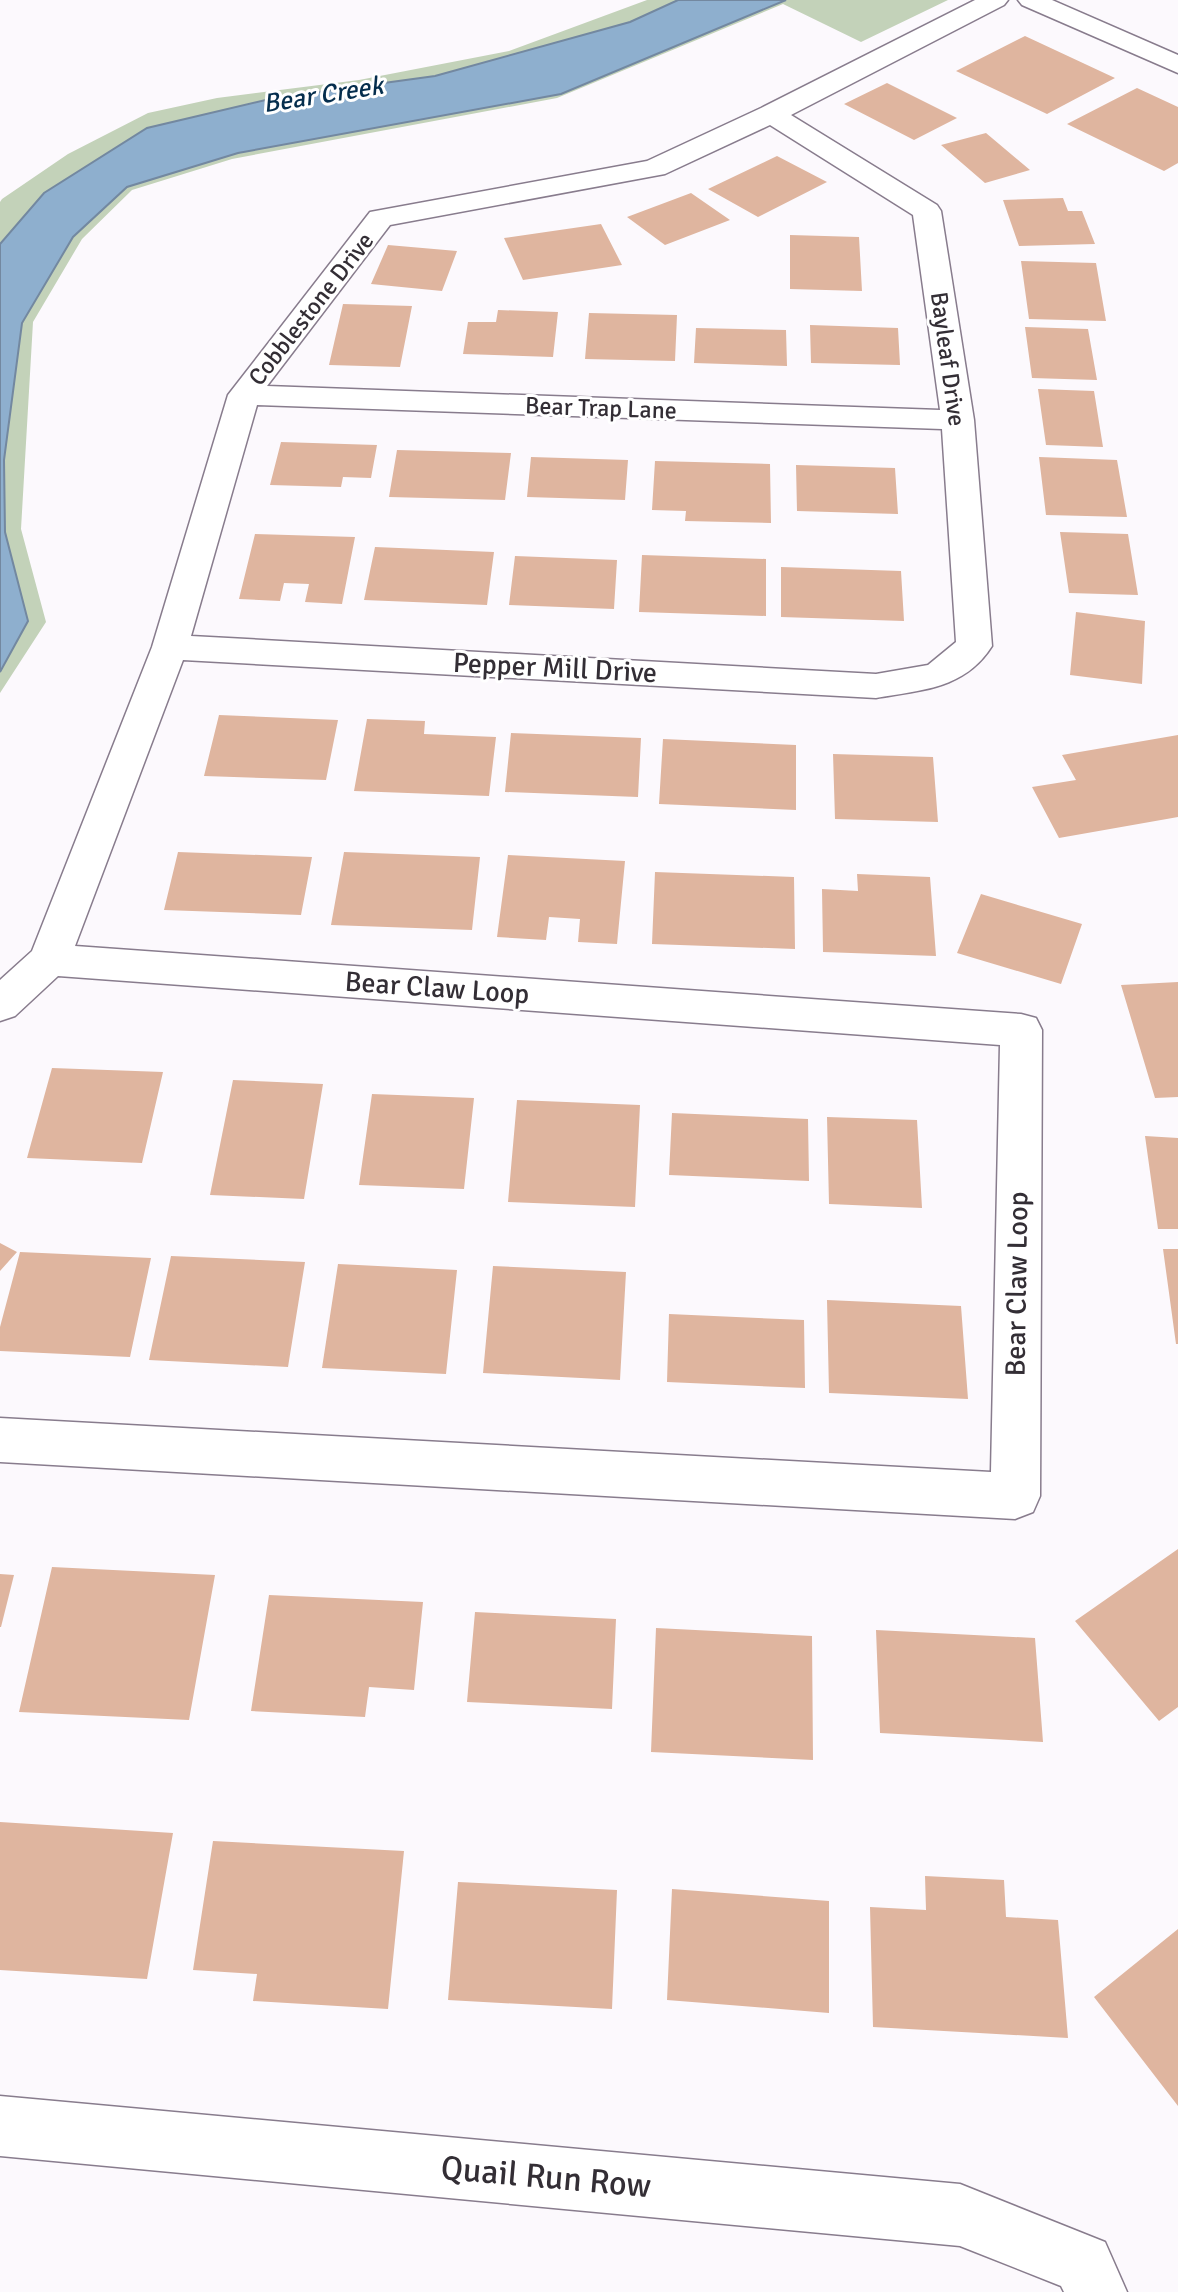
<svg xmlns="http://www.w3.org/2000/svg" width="1178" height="2292" font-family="Signika,sans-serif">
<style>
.green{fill:#c3d2b9}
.water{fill:#8eafce;stroke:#7388a0;stroke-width:2}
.building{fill:#dfb59f}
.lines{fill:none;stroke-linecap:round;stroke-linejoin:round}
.minor-casing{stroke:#887c8d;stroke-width:3}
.minor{fill:#fff;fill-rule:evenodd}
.labels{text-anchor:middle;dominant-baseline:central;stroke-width:6;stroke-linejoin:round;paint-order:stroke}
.far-street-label{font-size:24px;fill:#332e35;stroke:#fff}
.far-water-label{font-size:26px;font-style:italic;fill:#052e4d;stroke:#fff}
.street-label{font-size:28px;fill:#332e35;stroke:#fff}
.near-street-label{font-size:34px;fill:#332e35;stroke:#fff}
</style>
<rect width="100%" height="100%" fill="#fcf9fd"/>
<path class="green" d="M647,0h301l-87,42 -78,-38 -226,94 -325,61 -100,31 -50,49 -49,83 -12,207 25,93 -46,71v-491l2,-3 66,-45 80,-41 69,-15 142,-18 150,-29z"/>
<path class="water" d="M678,0h108l-225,94 -323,59 -111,34 -54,50 -51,86 -18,137 1,72 23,89 -28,51v-428l44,-51 103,-65 127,-30 161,-22 195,-54z"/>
<path class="building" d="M1025,36l90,42 -68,36 -91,-43z
M887,83l70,35 -43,22 -70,-36z
M1137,88l41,19v56l-14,8 -97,-47z
M986,133l44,37 -45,13 -44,-38z
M777,156l50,26 -69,35 -50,-28z
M691,193l39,27 -65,25 -38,-28z
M1063,198l5,13h14l13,33 -76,2 -16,-46z
M601,224l21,41 -99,15 -19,-42z
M790,235l69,2 3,54 -72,-2z
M388,245l69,6 -15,40 -71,-7z
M1021,261l75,2 10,58 -77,-2z
M343,304l69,2 -12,61 -71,-2z
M498,310l60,2 -5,45 -90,-3 5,-32h28z
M589,313l88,2 -2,46 -90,-2z
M810,325l88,3 2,37 -89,-2z
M1025,327l63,2 9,51 -65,-2z
M696,328l90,2 1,36 -93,-3z
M1038,389l56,2 9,56 -57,-2z
M281,442l96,3 -6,33 -28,-1 -2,10 -71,-2z
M397,450l114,3 -6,47 -116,-3z
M531,457l97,3 -3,40 -98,-3z
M1039,457l78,3 10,57 -81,-2z
M655,461l115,3 1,59 -86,-2 1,-10 -34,-1z
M796,465l99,3 3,46 -101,-3z
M1060,532l68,2 10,61 -69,-2z
M255,534l100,3 -13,67 -37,-2 4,-18 -25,-1 -4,18 -41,-2z
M375,547l119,5 -7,53 -123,-5z
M642,555l124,4v57l-127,-4z
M515,556l102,4 -3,49 -105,-4z
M781,567l120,4 3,50 -123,-4z
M1076,612l69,9 -3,63 -72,-9z
M219,715l119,5 -12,60 -122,-4z
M367,719l58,2 -1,13 72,3 -7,59 -135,-5z
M511,733l130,5 -3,59 -133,-5z
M1178,735v82l-119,21 -27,-51 44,-7 -14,-25z
M663,739l133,6v65l-137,-6z
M833,754l100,3 5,65 -103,-3z
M178,852l134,5 -11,58 -137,-5z
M344,852l136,5 -8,73 -141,-5z
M508,855l117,6 -8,83 -39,-2 2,-23 -31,-2 -3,23 -49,-3z
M655,872l139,5 1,72 -143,-5z
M857,874l73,3 6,79 -113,-4 -1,-63 36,2z
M981,894l101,30 -21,60 -104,-31z
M1178,982v115l-23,1 -34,-113z
M52,1068l111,4 -21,91 -115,-5z
M233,1080l90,4 -19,115 -94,-4z
M372,1094l102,4 -10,91 -105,-4z
M517,1100l123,5 -5,102 -127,-5z
M672,1113l136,6 1,62 -140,-6z
M827,1117l90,3 5,88 -93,-4z
M1145,1136l33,2v91h-20z
M0,1243l17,9 -17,19z
M1163,1249h15v95h-2z
M20,1252l131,6 -21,99 -130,-6v-24z
M171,1256l134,6 -17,105 -139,-7z
M338,1264l119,6 -11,104 -124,-6z
M493,1266l133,6 -6,108 -137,-7z
M827,1300l134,6 7,93 -139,-6z
M669,1314l135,6 1,68 -138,-6z
M1178,1549v158l-19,14 -84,-100z
M52,1567l163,8 -26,145 -170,-8z
M0,1574l14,1 -13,52h-1z
M269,1595l154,7 -9,88 -45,-3 -4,30 -114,-6z
M475,1612l141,7 -4,90 -145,-7z
M656,1628l156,8 1,124 -162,-8z
M876,1630l159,8 8,104 -163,-9z
M0,1822l173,11 -26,146 -147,-9z
M213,1841l191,10 -16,158 -135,-8 4,-27 -64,-4z
M925,1876l79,4 2,37 52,3 10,118 -195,-11 -3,-120 56,3z
M458,1882l159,8 -5,119 -164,-9z
M672,1889l157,12v112l-162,-13z
M1178,1929v177l-84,-109z"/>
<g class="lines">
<defs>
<path id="minor" d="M975,0h33l-4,5 -213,110 146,90 4,6 33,209 18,226c-27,43 -71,44 -116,52l-693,-38 -108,286 946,68 15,4 6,12 -2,466 -7,16 -18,7 -1015,-57v-44l991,54 9,-427 -942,-69 -43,40 -15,5v-41l32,-29 120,-304 76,-252 142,-183 277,-51 114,-53zM770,125l143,90 27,195 -673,-24 123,-161 275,-51zM257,405l685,24 14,213 -28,23 -52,9 -685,-38z
M1018,0h34l126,55v18l-156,-68z
M0,2096l960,88 145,58 22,50h-63l-3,-6 -101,-40 -960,-90z"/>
</defs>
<use href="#minor" class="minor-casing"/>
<use href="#minor" class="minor"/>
</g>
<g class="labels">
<g class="far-street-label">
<text transform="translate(311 309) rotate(-52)">Cobblestone Drive</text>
<text transform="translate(948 359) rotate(82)">Bayleaf Drive</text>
<text transform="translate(601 408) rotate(2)">Bear Trap Lane</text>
</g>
<g class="far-water-label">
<text transform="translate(323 95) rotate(-9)">Bear Creek</text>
</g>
<g class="street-label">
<text transform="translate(555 668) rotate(3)">Pepper Mill Drive</text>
<text transform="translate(437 988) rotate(4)">Bear Claw Loop</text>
<text transform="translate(1017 1284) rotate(-89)">Bear Claw Loop</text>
</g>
<g class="near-street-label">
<text transform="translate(546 2177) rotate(5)">Quail Run Row</text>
</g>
</g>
</svg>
